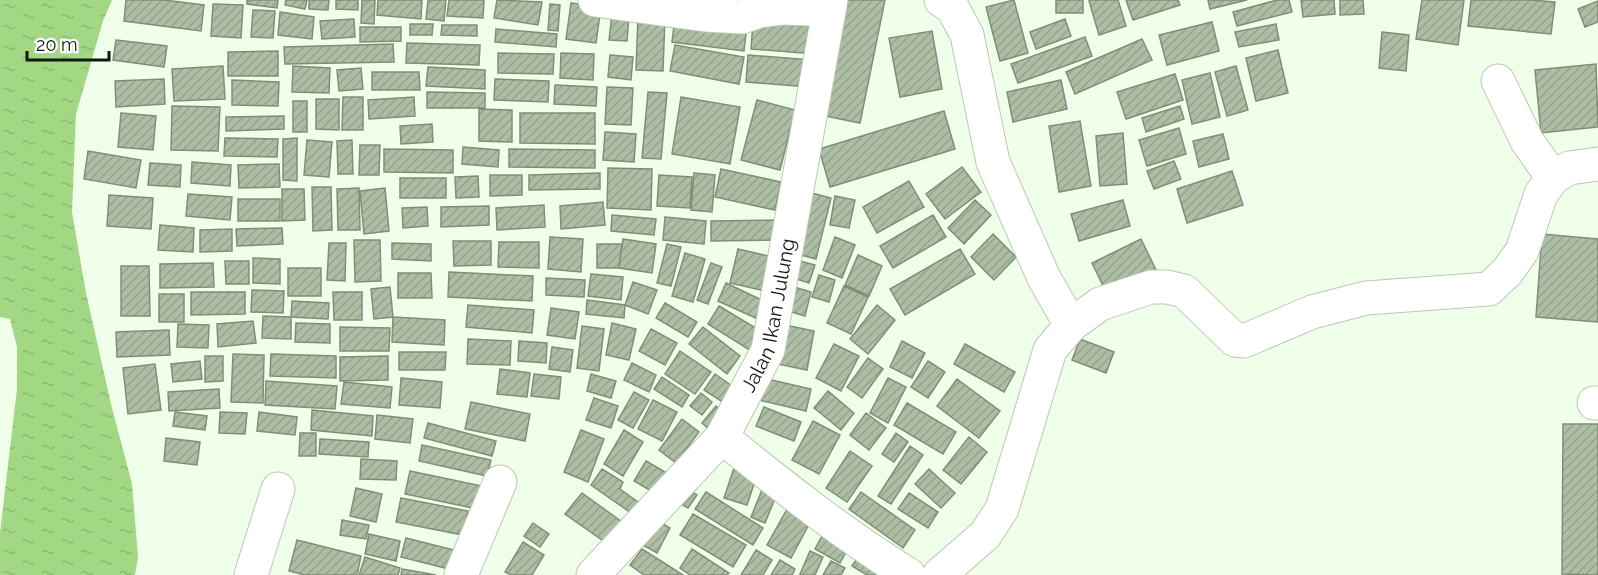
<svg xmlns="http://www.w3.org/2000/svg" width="1598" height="575" font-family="Raleway,sans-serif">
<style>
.water{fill:url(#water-ripples)}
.building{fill:url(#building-hatch);stroke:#7f8f76;stroke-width:1.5}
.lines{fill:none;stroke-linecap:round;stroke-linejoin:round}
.minor-casing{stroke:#b9cab0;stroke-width:35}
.minor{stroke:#fff;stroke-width:33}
.labels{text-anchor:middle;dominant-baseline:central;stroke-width:6;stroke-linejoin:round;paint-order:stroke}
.street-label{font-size:20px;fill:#131910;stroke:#fff}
</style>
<defs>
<pattern id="water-ripples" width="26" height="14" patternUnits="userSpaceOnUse" patternTransform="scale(1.5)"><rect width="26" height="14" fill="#a2d884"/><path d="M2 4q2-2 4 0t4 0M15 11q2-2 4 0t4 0" fill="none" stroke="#8bb971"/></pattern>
<pattern id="building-hatch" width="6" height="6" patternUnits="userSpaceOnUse" patternTransform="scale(1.5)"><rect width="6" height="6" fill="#adbea5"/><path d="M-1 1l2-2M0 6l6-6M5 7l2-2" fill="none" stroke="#94a38d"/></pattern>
</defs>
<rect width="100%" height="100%" fill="#f0ffe9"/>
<path class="water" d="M0,0h112l-9,21 -27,93 -4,98 14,81 25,111 21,80 6,73 -3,18h-135v-42l17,-144v-42l-7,-28 -10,-2z"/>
<path class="building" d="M126,0h38l40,5 -3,26 -77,-10z
M247,0h31l-1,8 -30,-4z
M286,0h21l-2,9 -20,-4z
M309,0h20l-1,10 -19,-1z
M336,0h22v10l-22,-1z
M362,0h13l-1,24 -13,-1z
M378,0h44l-1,19 -44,-4z
M428,0h18l-2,21 -18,-2z
M449,0h35l-1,18 -36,-2z
M497,0l45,2 -4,23 -44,-7z
M843,0h42l-25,123 -40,-8z
M1014,0l14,53 -28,8 -14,-54z
M1056,0h27v13h-27z
M1091,0h27l8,26 -27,9 -10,-34z
M1126,0h52l2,5 -47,15z
M1208,0h39l-37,9z
M1277,0h12l3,12 -55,14 -4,-14z
M1301,0h33l1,14 -32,3z
M1340,0h23l1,14 -24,1z
M1422,0h42l-6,45 -42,-6z
M1471,0h60l24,2 -4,32 -83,-8z
M1598,1v21l-13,5 -7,-18z
M571,3l30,4 -5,36 -30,-4z
M213,4l30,1 -2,33 -30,-2z
M550,4l10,1 -2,26 -10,-1z
M253,10l22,1 -2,27 -22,-1z
M280,12l34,5 -2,22 -34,-4z
M612,14l17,2 -2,25 -18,-1z
M638,16l27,1 -2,54 -27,-1z
M675,16l72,10 -3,25 -72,-9z
M354,19l1,18 -33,2 -2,-18z
M1065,19l6,17 -35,13 -6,-17z
M753,22l65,5 -3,27 -64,-5z
M1212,22l7,29 -52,14 -8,-30z
M410,24h23l-1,11h-22z
M1276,24l3,16 -40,7 -4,-15z
M442,25h35v11l-36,-1z
M360,27h41v14l-41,1z
M496,29l61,5 -1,13 -61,-5z
M932,31l10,58 -42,8 -11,-59z
M1382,32l27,3 -3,36 -27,-3z
M1085,37l7,19 -74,27 -7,-19z
M1142,39l10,21 -77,34 -9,-22z
M116,40l51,6 -3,21 -51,-7z
M407,43l73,2 -1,20 -73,-2z
M393,44l1,18 -109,2 -1,-17z
M675,45l69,12 -5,27 -69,-13z
M1278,50l10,43 -32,8 -10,-43z
M278,51v25h-50v-24z
M498,53l56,1 -1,20 -55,-1z
M561,53l33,1 -1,26 -33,-2z
M610,55l23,2 -2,23 -23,-3z
M748,55l63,5 -3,27 -62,-5z
M1596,64l2,63 -57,6 -6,-63z
M223,66l2,33 -51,2 -2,-32z
M293,66l37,2 -1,25 -37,-1z
M1236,66l12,44 -21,6 -12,-44z
M428,67l57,3v19l-59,-3z
M361,68l2,21 -24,2 -2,-21z
M372,72h47l1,18h-48z
M1210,73l10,44 -28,7 -10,-44z
M1175,74l8,26 -57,19 -9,-27z
M164,79l1,25 -49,3 -1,-26z
M495,79l54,2 -1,21 -54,-2z
M232,80l47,2 -1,24 -46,-1z
M1061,80l6,29 -54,13 -6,-30z
M555,85l42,2 -1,19 -42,-2z
M607,87l26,1 -2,37 -26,-1z
M427,92l58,1v15h-58z
M648,92l19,1 -6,66 -19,-1z
M343,97h20v33h-21z
M414,97l1,19 -46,3 -1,-19z
M681,97l59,10 -10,57 -58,-10z
M316,99h23v31l-23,-1z
M757,100l38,10 -15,60 -39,-10z
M293,101h14v31h-14z
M172,106l48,1 -2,44 -47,-1z
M1180,106l4,13 -38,13 -4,-14z
M479,109l33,1v32l-33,-1z
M944,111l11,38 -125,38 -11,-38z
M121,113l35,3 -3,34 -35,-3z
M520,113h75v31l-75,-1z
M284,116v13l-58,2v-14z
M1080,121l11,65 -32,6 -10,-66z
M432,124l1,18 -32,2 -1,-18z
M1179,128l7,26 -39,12 -8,-26z
M605,132l31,2 -2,28 -31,-2z
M1123,133l4,51 -27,2 -4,-50z
M1223,134l6,25 -30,8 -6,-26z
M225,138l53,1 -1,18 -53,-1z
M297,138v43l-14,-1v-41z
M307,140l25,2 -3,35 -25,-2z
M352,140l1,34h-15l-1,-33z
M360,145h20l-1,30h-20z
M463,147l36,3 -1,17 -36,-3z
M384,149l69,1v23l-69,-1z
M509,149l86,1v18l-86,-1z
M88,151l53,9 -5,28 -52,-9z
M1174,161l7,18 -27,10 -7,-18z
M192,162l39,3 -1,21 -39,-3z
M150,163l31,2 -1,22 -32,-2z
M279,164l1,23 -41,1 -1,-23z
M962,167l19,25 -36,27 -19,-25z
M608,168l44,1 -1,41 -44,-2z
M721,169l60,13 -6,28 -60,-13z
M1232,171l11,34 -56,18 -10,-34z
M600,173v16l-71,1v-15z
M694,173l21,2 -3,37 -21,-2z
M490,175h32v20l-32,1z
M659,175l33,2 -2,31 -33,-2z
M478,176l1,21 -23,1 -1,-21z
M400,178h46v20h-46z
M909,181l15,26 -47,26 -14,-26z
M312,187h19l1,43 -19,1z
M359,188l1,42h-22l-1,-41z
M385,188l4,43 -25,3 -4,-43z
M282,189h22l1,31 -23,1z
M804,191l27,7 -15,61 -27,-7z
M188,194l44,3 -2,23 -44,-4z
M109,195l44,3 -2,31 -44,-3z
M835,196l20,4 -6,28 -19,-3z
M238,199h42v22h-42z
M975,200l16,15 -27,29 -16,-16z
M1123,200l7,26 -51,15 -8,-27z
M603,202l2,23 -44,4 -1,-23z
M544,205l1,22 -48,3 -1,-22z
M489,206v19l-48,2v-20z
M427,207l1,19 -25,2 -1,-20z
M612,215l44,4 -2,16 -43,-4z
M933,215l13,22 -53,31 -13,-22z
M665,217l41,4 -2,23 -41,-4z
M785,220v20l-74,1v-20z
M160,225l34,3 -1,24 -35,-2z
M282,228l1,16 -46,2 -1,-17z
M232,229v22l-32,1v-22z
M993,234l23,23 -22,23 -23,-23z
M1542,234l56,5v83l-62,-5z
M550,237l33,2 -2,33 -33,-3z
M835,237l20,8 -13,33 -19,-8z
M623,239l33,5 -4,29 -33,-5z
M1141,239l16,33 -49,24 -16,-33z
M354,240h26l1,41 -26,1z
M453,241h38v24l-37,1z
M499,242h40v26l-41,-1z
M329,243h17l-1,38 -18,-1z
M392,243l39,1v17l-39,-2z
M597,244h25l-3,24h-22z
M667,244l14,3 -10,39 -14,-3z
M738,249l39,9 -8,34 -39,-9z
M960,249l15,25 -70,41 -15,-26z
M685,253l20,6 -12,43 -21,-6z
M858,255l24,11 -13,30 -24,-11z
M253,258l27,1v25l-27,-1z
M789,258l26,7 -6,18 -25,-8z
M225,261h24v23h-23z
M213,263l1,24 -54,1v-24z
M711,263l11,4 -14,37 -11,-4z
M121,266h28l1,50h-29z
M288,268h33v28h-33z
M449,272l84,4 -1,25 -84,-4z
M398,273h33l1,25h-34z
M591,274l32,3 -2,23 -33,-4z
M819,275l16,5 -6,22 -17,-5z
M546,278l39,2 -1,17 -38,-2z
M633,282l24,8 -9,24 -23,-9z
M726,283l42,20 -8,17 -42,-19z
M784,284l27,8 -6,24 -27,-8z
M844,286l24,11 -17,37 -24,-11z
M390,287l3,30 -19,2 -3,-30z
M252,290l32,1 -1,22 -32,-1z
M191,292h54v22l-54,1z
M333,292h29v28h-28z
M159,294h25v28h-25z
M587,300l38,5 -1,13 -38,-4z
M292,301l37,2 -1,16 -37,-2z
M665,303l32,19 -9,15 -32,-19z
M468,305l66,5 -2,23 -66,-6z
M877,305l18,15 -27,34 -18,-15z
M719,306l48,29 -11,19 -48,-30z
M551,308l28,4 -4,27 -28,-4z
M263,316l28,1v22l-29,-1z
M393,317l52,3 -1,25 -52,-3z
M253,321l3,22 -38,4 -1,-23z
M296,323l34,1v19l-35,-1z
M612,323l24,6 -7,31 -23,-5z
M178,324l31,1 -1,23 -31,-1z
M781,324l33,7 -7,39 -34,-7z
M582,326l22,3 -5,42 -22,-3z
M340,327l50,1 -1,23h-49z
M703,327l37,29 -13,18 -38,-30z
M651,329l26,14 -12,22 -26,-14z
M169,330l1,25 -53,2 -1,-25z
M468,339l43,2 -1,24 -43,-1z
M1080,339l34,13 -8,21 -34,-13z
M519,341l28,2 -1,20 -28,-2z
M902,341l23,12 -13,25 -22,-11z
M834,344l25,12 -18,35 -25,-13z
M965,344l50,28 -11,20 -50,-28z
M552,347l21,3 -3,22 -21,-3z
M680,351l31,21 -16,22 -30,-20z
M399,352h47l-1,18h-46z
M233,354l31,1 -1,48 -32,-1z
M271,354l65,2v22l-66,-2z
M205,356h18v25l-18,1z
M388,356v24l-48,1v-24z
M868,358l15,11 -21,29 -15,-11z
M200,361l2,18 -29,3 -2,-18z
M928,361l17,11 -17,26 -17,-11z
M632,363l24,12 -7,17 -25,-12z
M155,364l6,46 -33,4 -5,-46z
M500,369l30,4 -3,24 -30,-3z
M534,374l27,3 -2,22 -28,-3z
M591,374l25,7 -5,17 -24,-7z
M715,374l27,19 -10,15 -28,-18z
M662,377l27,18 -7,12 -28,-18z
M401,378l41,4 -2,26 -41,-3z
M763,378l48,11 -5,22 -47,-11z
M888,378l18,9 -18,36 -18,-10z
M957,379l43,32 -21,27 -42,-32z
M266,381l71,5 -2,23 -70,-4z
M344,382l48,5 -2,21 -49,-4z
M219,389l1,19 -51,3 -1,-19z
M828,391l26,22 -13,17 -27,-22z
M634,392l15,8 -16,28 -15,-8z
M701,393l11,9 -10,13 -12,-9z
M594,398l24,8 -7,22 -25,-8z
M653,400l24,12 -15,29 -24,-12z
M471,402l59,12 -5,27 -60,-12z
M907,403l49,29 -13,22 -49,-29z
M716,406l11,10 -14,17 -11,-10z
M764,407l37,15 -7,19 -38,-15z
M312,410l61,6 -1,20 -61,-6z
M175,412l32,4 -2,14 -32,-4z
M220,412l27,1 -2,21 -26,-1z
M259,412l38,5 -2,18 -38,-4z
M866,413l20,15 -17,22 -19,-15z
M377,415l36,4 -3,24 -35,-4z
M682,419l17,13 -23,31 -17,-13z
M813,421l27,14 -21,39 -27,-14z
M428,423l68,18 -4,15 -68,-18z
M1563,424h35v151l-36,-1z
M581,430l23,9 -16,43 -24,-10z
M624,430l19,12 -20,34 -19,-12z
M300,433h16v23h-17z
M896,433l12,9 -14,20 -12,-8z
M969,437l18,15 -26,32 -18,-14z
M166,438l34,4 -3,23 -33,-4z
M320,439l49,3 -1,15 -49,-3z
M422,445l69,15 -4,16 -68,-15z
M910,446l13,9 -32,49 -13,-8z
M850,451l22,15 -25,36 -21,-14z
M361,459l36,2 -1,19 -36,-1z
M646,461l24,14 -12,20 -24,-14z
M735,465l23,7 -11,33 -23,-7z
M602,469l21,13 -3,7 22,16 -8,10 -43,-30z
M929,469l26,24 -14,15 -26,-24z
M410,471l72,15 -4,23 -73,-15z
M356,488l26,6 -6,28 -26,-6z
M762,490l14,6 -11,27 -14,-6z
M691,491l6,4 -9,13 -15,-9z
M706,492l57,36 -10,17 -58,-36z
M861,492l54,38 -12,18 -54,-39z
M582,493l43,31 -20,18 -40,-28z
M909,493l29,19 -10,16 -30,-19z
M401,498l67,13 -5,24 -67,-13z
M791,502l23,13 -23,43 -24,-13z
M693,514l53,31 -13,22 -53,-32z
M342,520l27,5 -3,14 -26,-4z
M656,520l14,8 -13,25 -18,-10z
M533,523l16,11 -9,13 -16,-11z
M827,527l25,14 -12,22 -25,-14z
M369,534l31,7 -4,20 -31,-7z
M406,538l48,12 -5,19 -48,-12z
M297,540l64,16 -4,19h-52l-16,-4z
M523,542l21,13 -12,20h-21l-6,-3z
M642,549l41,26h-39l-14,-10z
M692,549l37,24 -2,2h-37l-10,-7z
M756,550l16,10 -9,15h-22z
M810,551l13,6 -8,18h-12l-3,-1z
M862,551l39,24h-34l-15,-9z
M365,557l35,11 -2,7h-39z
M780,560l15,9 -3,6h-21z
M831,561l14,7 -4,7h-18z
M402,569l34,6h-35z"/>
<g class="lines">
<defs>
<g id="minor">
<path d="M595,0l110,15 37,2 18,-6 23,-3 46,2"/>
<path d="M941,0l11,7 15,28 26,127 51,116 27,47"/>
<path d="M1498,81l29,60 26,37"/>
<path d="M1594,403h4"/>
<path d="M722,437c60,49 121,97 187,138"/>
<path d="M251,575l27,-86"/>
<path d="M461,575l39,-93"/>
<path id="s1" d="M593,575l129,-138 46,-87 63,-350"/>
<path d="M939,575l46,-40 17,-26 48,-159 21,-25 29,-21 51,-17h16l17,4 51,49 9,1 68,-29 54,-14 123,-9 18,-17 15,-21 19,-57 12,-16 16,-10 29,-4"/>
</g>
</defs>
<use href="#minor" class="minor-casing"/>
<use href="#minor" class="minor"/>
</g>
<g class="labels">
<g class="street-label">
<text stroke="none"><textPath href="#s1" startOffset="321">Jalan Ikan Julung</textPath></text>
</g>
</g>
<path d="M27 51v9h82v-9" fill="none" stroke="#131910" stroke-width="3"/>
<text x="36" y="51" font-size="18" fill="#131910" stroke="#ffffff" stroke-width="4.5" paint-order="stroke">20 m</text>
</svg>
